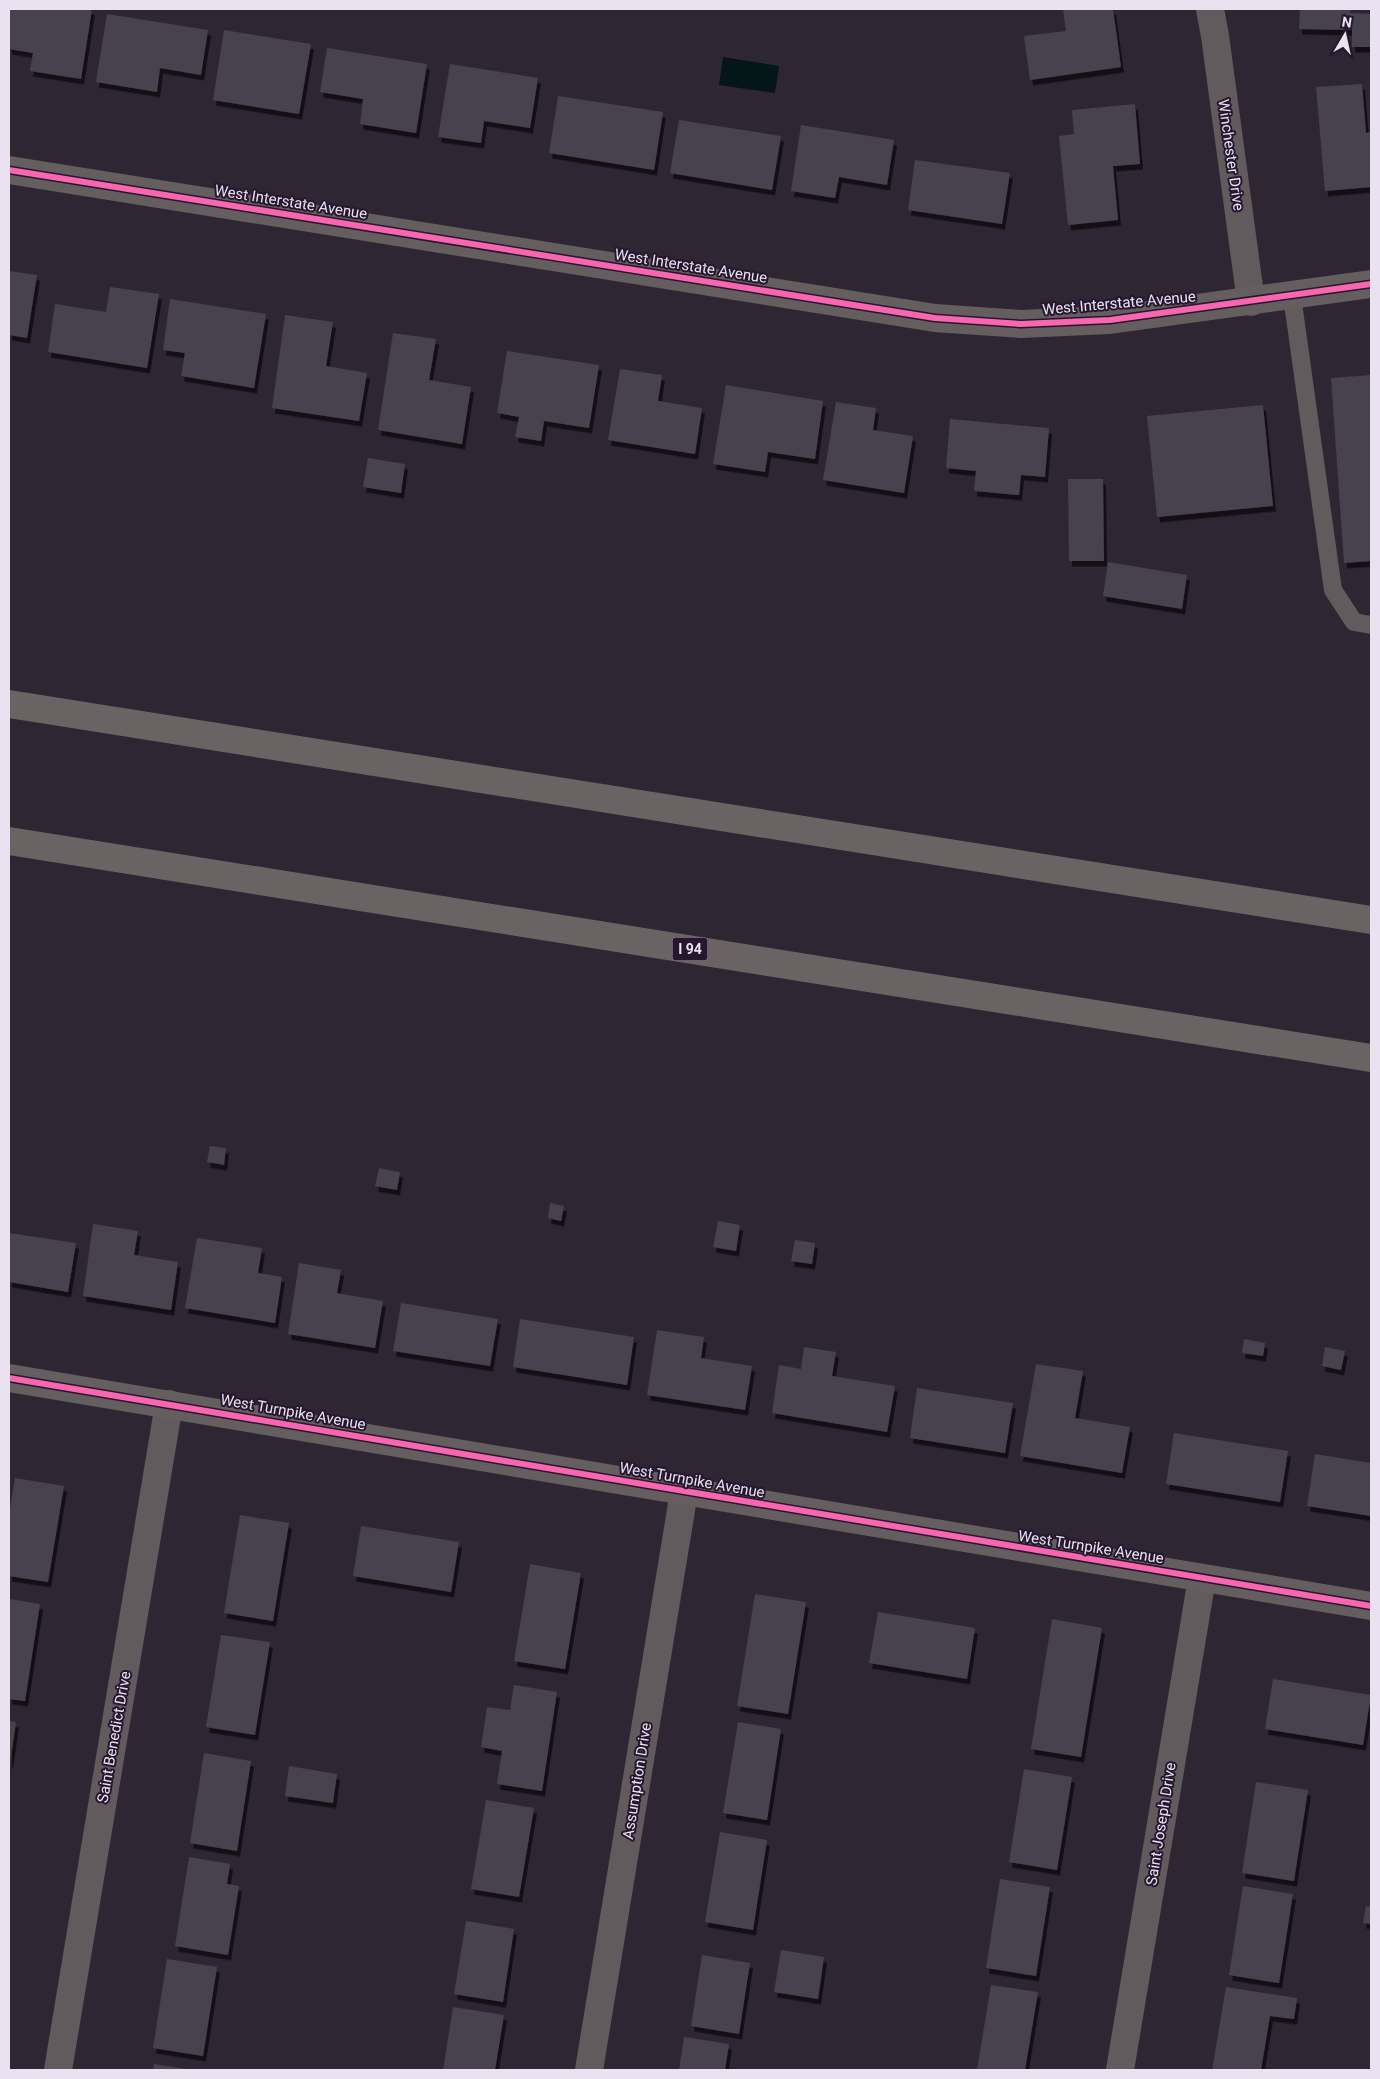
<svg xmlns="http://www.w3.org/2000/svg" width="1380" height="2079" font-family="Roboto,sans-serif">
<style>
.water{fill:#051619}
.building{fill:#47424e;filter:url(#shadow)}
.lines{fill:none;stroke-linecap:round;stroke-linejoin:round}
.lane{stroke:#615b5d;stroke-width:18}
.street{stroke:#615b5d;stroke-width:28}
.secondary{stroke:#655e5e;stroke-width:28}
.highway{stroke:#6b6264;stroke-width:28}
.cycleway-casing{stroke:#26172e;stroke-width:9}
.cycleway{stroke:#f766af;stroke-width:6}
.labels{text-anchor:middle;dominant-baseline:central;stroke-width:4;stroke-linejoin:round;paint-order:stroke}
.shield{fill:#26172e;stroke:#b0a5b6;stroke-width:1}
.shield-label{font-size:14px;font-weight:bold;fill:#ebe2f1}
.street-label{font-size:15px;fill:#ebe2f1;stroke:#26172e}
</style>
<defs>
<filter id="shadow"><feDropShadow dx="3" dy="5.5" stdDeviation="0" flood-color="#0009"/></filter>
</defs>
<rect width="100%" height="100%" fill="#2f2633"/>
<path class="water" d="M723,57l56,9 -4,27 -56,-8z"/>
<path class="building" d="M9,9h83l-11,70 -51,-8 3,-18 -24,-4z
M1063,9h50l8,58 -91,13 -6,-44 42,-5z
M1300,9h51l-1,4 21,1v33h-19v-17l-53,-1z
M107,14l101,16 -7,45 -41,-7 -3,24 -61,-10z
M224,30l87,14 -12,70 -86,-14z
M327,48l100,16 -11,69 -56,-9 3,-25 -43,-7z
M450,64l88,14 -8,50 -46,-7 -3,22 -43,-6z
M1362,84l4,49 5,-1v55l-46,4 -9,-104z
M558,96l105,16 -9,58 -105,-17z
M1135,104l5,60 -27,2 5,54 -50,5 -9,-89 15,-2 -2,-24z
M679,120l102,16 -9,54 -102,-17z
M801,125l93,15 -7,45 -48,-8 -4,21 -44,-7z
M915,160l95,13 -8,51 -94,-14z
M9,271l28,4 -10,63 -18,-3z
M110,287l49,7 -12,74 -99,-16 7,-48 51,8z
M170,299l96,15 -12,74 -73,-12 4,-23 -22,-3z
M285,315l48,7 -7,44 41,7 -8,48 -87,-13z
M393,333l43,6 -7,41 42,7 -9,57 -84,-14z
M507,351l92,14 -10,63 -45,-7 -3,20 -26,-4 4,-20 -22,-4z
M620,369l42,6 -4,26 44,7 -7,46 -87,-14z
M1371,375v186l-27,2 -13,-185z
M726,385l97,16 -8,58 -47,-7 -3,20 -52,-8z
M836,402l40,6 -3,22 40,6 -9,57 -81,-13z
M1263,405l10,101 -116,11 -10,-101z
M950,419l99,9 -4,49 -24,-2 -2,20 -45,-4 2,-20 -30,-3z
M368,458l37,6 -4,29 -38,-6z
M1068,479h35l1,82h-35z
M1108,562l79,13 -5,34 -79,-13z
M210,1146l16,2 -2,17 -17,-3z
M379,1168l21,4 -3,18 -22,-4z
M550,1203l14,3 -3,15 -13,-3z
M718,1221l22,4 -4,26 -23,-4z
M93,1224l45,7 -4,24 44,7 -7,48 -88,-14z
M9,1233l67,10 -8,49 -59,-10z
M197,1238l65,10 -4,25 24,4 -7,46 -90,-15z
M795,1240l20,3 -3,21 -21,-3z
M299,1263l42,7 -4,23 46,8 -8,47 -87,-14z
M401,1303l97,16 -8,47 -97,-15z
M520,1319l114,18 -7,48 -114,-18z
M657,1330l47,7 -3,21 51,8 -7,44 -98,-15z
M1244,1339l21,4 -2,13 -21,-3z
M804,1347l32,5 -4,24 63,10 -8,46 -115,-19 7,-48 22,4z
M1325,1347l20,4 -4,19 -19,-4z
M1036,1364l47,7 -8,47 55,9 -8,46 -102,-17z
M917,1388l96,15 -8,50 -95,-15z
M1174,1433l114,18 -8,51 -114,-18z
M1315,1454l56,9v53l-64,-10z
M15,1478l49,8 -16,96 -39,-6v-62z
M240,1515l49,8 -16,98 -49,-8z
M361,1526l98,16 -8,50 -98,-16z
M530,1564l51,9 -16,96 -51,-8z
M755,1594l51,8 -18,112 -51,-8z
M9,1599l31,5 -15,97 -16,-2z
M878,1612l97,16 -8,51 -98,-16z
M1052,1619l50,9 -21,129 -50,-8z
M221,1635l49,7 -15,93 -49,-8z
M1273,1679l98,16 -8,50 -98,-16z
M514,1685l43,7 -15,99 -45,-7 5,-33 -21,-4 6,-40 23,3z
M9,1721l7,1 -6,41h-1z
M738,1722l43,7 -14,91 -44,-7z
M204,1753l47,8 -14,90 -47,-8z
M289,1766l48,8 -4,29 -48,-7z
M1024,1769l48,8 -15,93 -48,-8z
M1256,1782l52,8 -14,91 -52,-8z
M486,1800l48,8 -15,89 -48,-8z
M720,1832l47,8 -14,90 -48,-8z
M189,1857l41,7 -3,20 12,2 -11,69 -53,-9z
M1000,1879l50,8 -14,89 -50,-8z
M1243,1886l50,8 -14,89 -50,-8z
M1366,1906l5,1v17l-8,-1z
M466,1921l48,8 -11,73 -49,-8z
M781,1950l43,7 -6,42 -44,-7z
M702,1955l48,8 -11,71 -48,-8z
M167,1959l50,8 -14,89 -50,-8z
M991,1985l47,7 -13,78h-48z
M1226,1987l71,11 -3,21 -24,-3 -9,54h-49z
M453,2007l51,8 -9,55h-52z
M684,2037l45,7 -4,26h-46z
M154,2064l33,5v1h-34z"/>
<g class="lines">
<path class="lane" d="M1292,296l41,294 21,32 17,3"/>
<path class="street" d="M1210,9l5,27 36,266
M58,2070l111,-666
M589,2070l95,-578
M1120,2070l82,-492"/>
<path class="secondary" d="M9,170l926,148 86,6 89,-4 261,-36
M9,1378l1362,228"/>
<path class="highway" d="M9,704l1362,216
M9,841l1362,217"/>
<defs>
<path id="cycleway" d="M9,170l926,148 86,6 89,-4 261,-36
M9,1378l1362,228"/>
</defs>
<use href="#cycleway" class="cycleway-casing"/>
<use href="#cycleway" class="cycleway"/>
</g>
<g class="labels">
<rect class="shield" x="672.5" y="937.5" width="35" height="23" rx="4"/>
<g class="shield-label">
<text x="690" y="949">I 94</text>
</g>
<g class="street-label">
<text transform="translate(1231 155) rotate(82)">Winchester Drive</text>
<text transform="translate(291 202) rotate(9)">West Interstate Avenue</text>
<text transform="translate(691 266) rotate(9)">West Interstate Avenue</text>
<text transform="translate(1119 303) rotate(-5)">West Interstate Avenue</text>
<text transform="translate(293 1412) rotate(10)">West Turnpike Avenue</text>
<text transform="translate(692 1480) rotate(10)">West Turnpike Avenue</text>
<text transform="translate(1091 1547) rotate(9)">West Turnpike Avenue</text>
<text transform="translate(114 1737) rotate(-80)">Saint Benedict Drive</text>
<text transform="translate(637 1781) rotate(-81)">Assumption Drive</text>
<text transform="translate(1161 1824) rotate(-81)">Saint Joseph Drive</text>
</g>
</g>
<rect width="1380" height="2079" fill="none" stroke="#ebe2f1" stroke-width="20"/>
<g transform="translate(1345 35) rotate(9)" stroke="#26172e" stroke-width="4" paint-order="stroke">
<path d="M0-4L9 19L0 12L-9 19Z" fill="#ebe2f1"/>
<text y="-8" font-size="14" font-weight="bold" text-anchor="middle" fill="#ebe2f1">N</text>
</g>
</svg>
